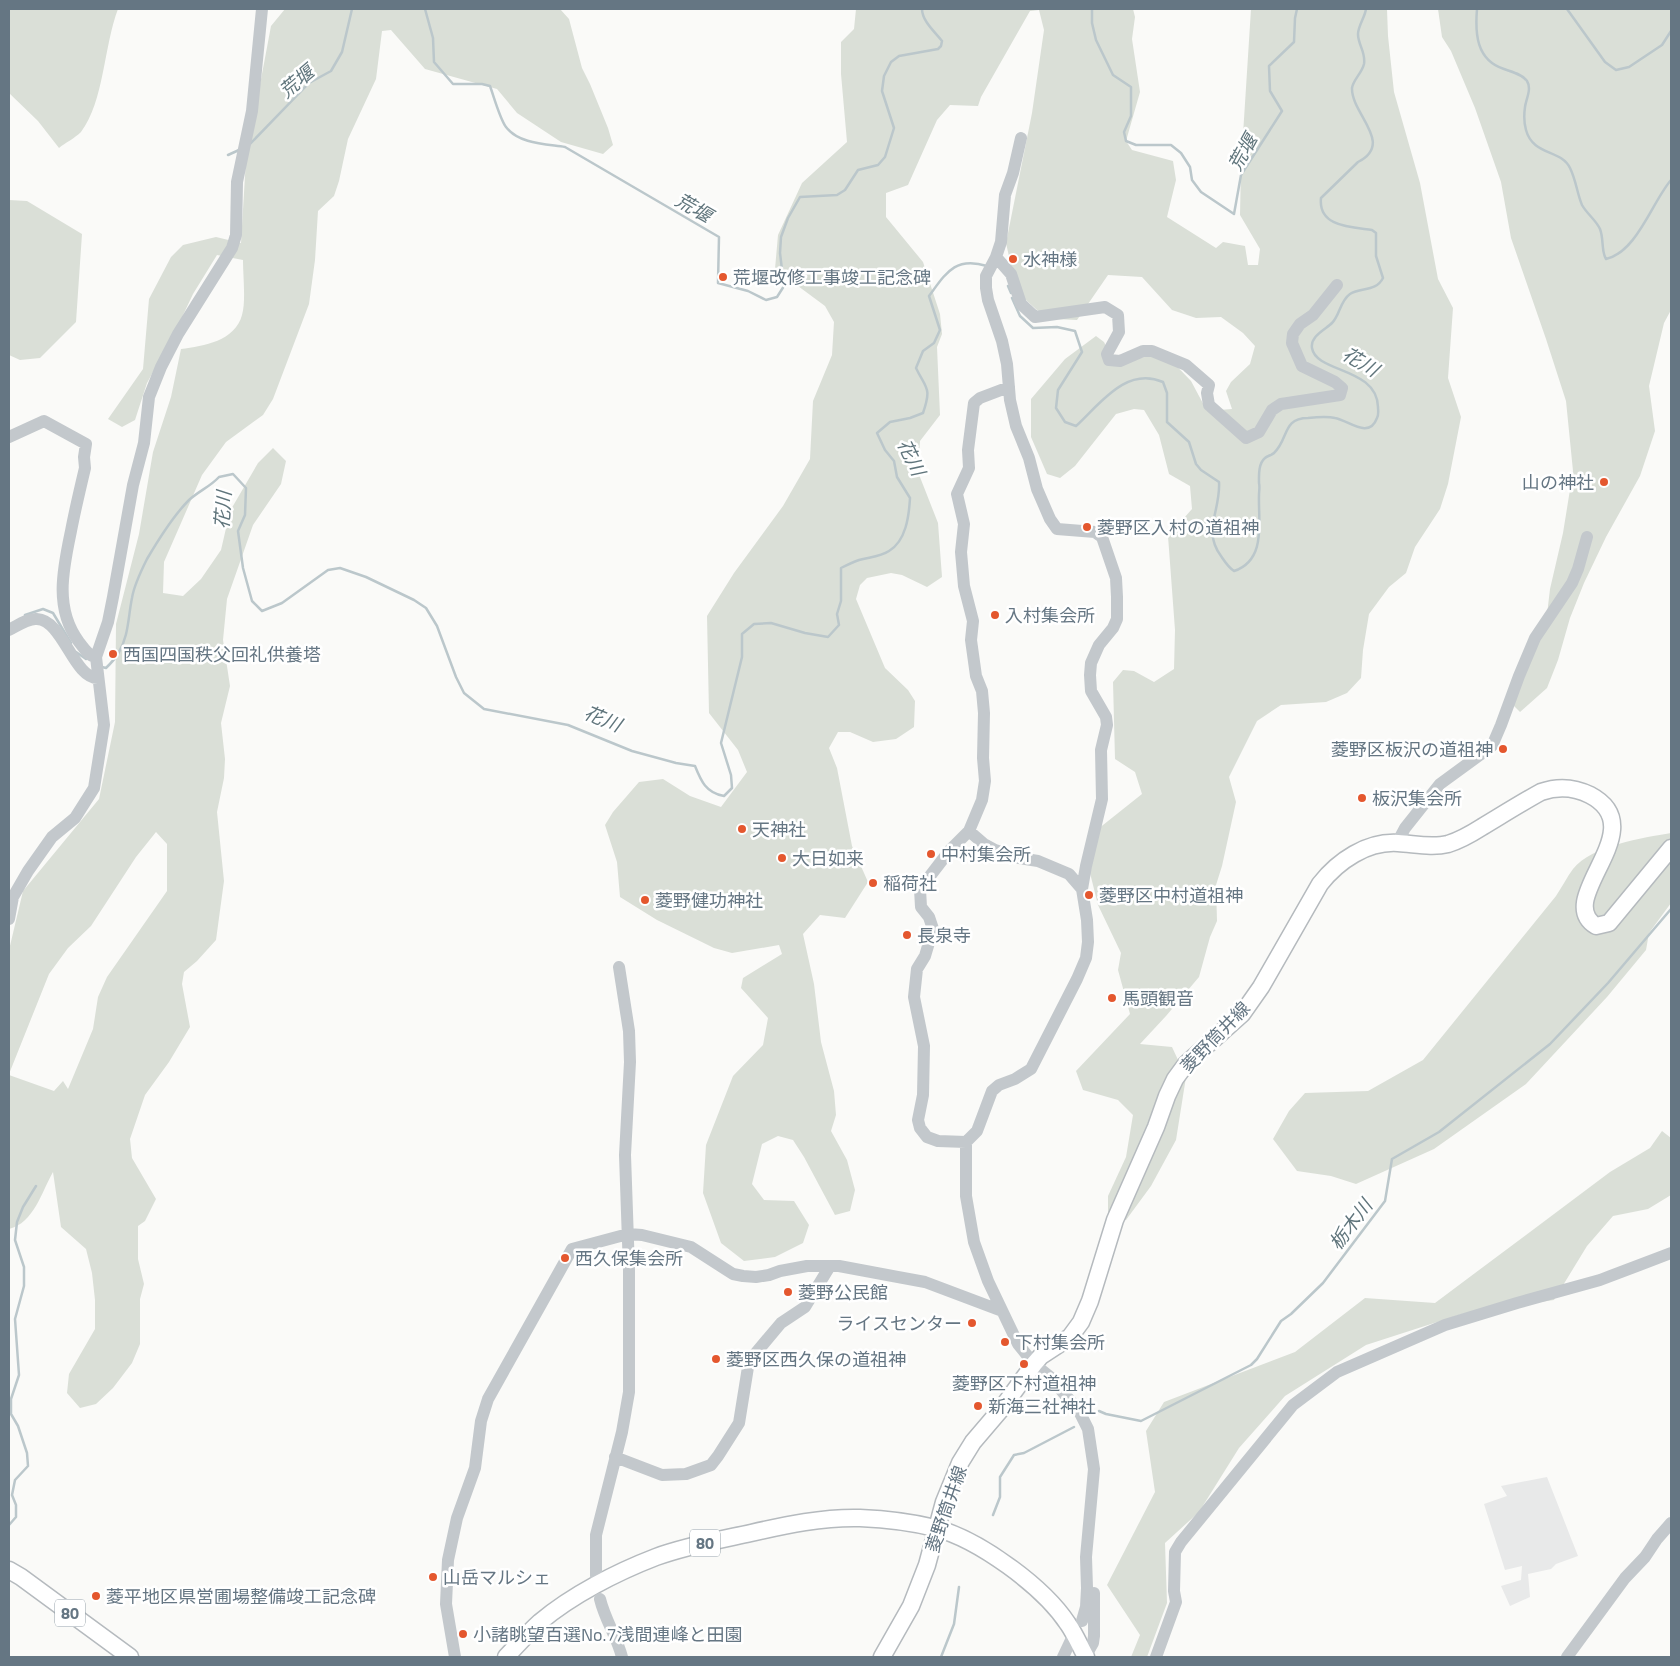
<svg xmlns="http://www.w3.org/2000/svg" width="1680" height="1666" font-family="'Titillium Web','Noto Sans JP',sans-serif">
<style>
.built{fill:#e8e9e9}
.green{fill:#dadfd7}
.lines{fill:none;stroke-linecap:round;stroke-linejoin:round}
.stream{stroke:#bbc7cb;stroke-width:2.5}
.major-casing{stroke:#b5babe;stroke-width:19}
.minor{stroke:#c3c8cc;stroke-width:12}
.major{stroke:#fff;stroke-width:16}
.poi-dot{fill:#e4572e;stroke:#fff;stroke-width:2}
.labels{text-anchor:middle;dominant-baseline:central;stroke-width:5;stroke-linejoin:round;paint-order:stroke}
.shield{fill:#fff;stroke:#939fa8;stroke-width:1}
.shield-label{font-size:16px;font-weight:bold;fill:#657683}
.poi-label{font-size:18px;fill:#657683;stroke:#fff;text-anchor:start}
.street-label{font-size:18px;fill:#657683;stroke:#fff}
.water-label{font-size:19px;font-style:italic;fill:#60757c;stroke:#fff}
</style>
<rect width="100%" height="100%" fill="#fafaf8"/>
<path class="built" d="M1547,1477l31,79 -22,8 -5,5 -23,5 2,23 -20,9 -9,-20 20,-6 1,-14 -17,4 -21,-66 23,-8 -6,-10z"/>
<path class="green" d="M9,9h109c-14,36 -14,93 -37,123 -6,6 -16,11 -22,16l-21,-27 -29,-28z
M285,9h275l9,10 13,49 8,16 18,44 5,17 -10,9 -42,-12 -44,-29 -20,-24 -72,-20 -34,-39 -9,1 -6,48 -28,60 -9,42 -5,15 -16,15 -3,49 -6,44 -36,95 -10,16 -37,27 -24,33 -38,87 -1,31 20,3 18,-17 20,-29 9,-39 28,-48 15,-15 13,13 -5,23 -28,41 -26,74 -4,41 7,46 -9,37 4,36 -1,19 -7,34 7,69 -8,59 -19,21 -13,11 -2,12 8,43 -21,35 -24,33 -15,44 2,19 24,41 -11,22 -7,5v33l6,25 -4,15v45l-8,19 -19,25 -17,16 -16,4 -13,-15 2,-19 26,-45v-29l-3,-27 -6,-24 -25,-22 -8,-55c-11,19 -19,51 -44,57v-154l45,16 9,-10 5,8 25,-60 5,-32 9,-20 60,-86v-47l-11,-12 -20,25 -45,69 -23,22 -19,26 -40,100v-124l14,-59 76,-92 16,-77 1,-98 23,-90 14,-82 18,-55 10,-48c23,-3 54,-8 61,-34 4,-13 1,-40 1,-55l-26,-5 -24,39 -17,36 -29,53 -12,37 -13,7 -14,-8 35,-50 6,-70 22,-42 12,-12 33,-8 25,6 5,-84 25,-133z
M856,9h277l2,8 -3,22 8,53 -14,49 6,9 41,11 3,19 -9,37 49,31 7,-6 22,4 3,19h10l2,-16 -20,-34 1,-49 10,-157h136l1,27 6,56 26,91 18,96 15,29 -5,70 13,39 -13,67 -8,25 -25,38 -9,26 -17,14 -20,27 -6,36 -2,28 -14,15 -21,9 -45,3 -24,16 -28,56 7,25 -14,64 -6,19 1,36 -7,16 -11,40 -33,39 -26,28 32,3 14,30 -10,63 -25,46 -25,34 -18,-2v-22l18,-39 7,-42 -15,-15 -35,-10 -7,-19 54,-57 -12,-44 3,-17 -23,-48 -11,-44 11,-32 44,-35 -7,-22 -20,-13 -2,-77 10,-12 11,1 20,11 20,-13 1,-39 -7,-94 24,-27 -2,-23 -21,-12 -10,-39 -15,-25 -10,-1 -18,5 -41,52 -15,12 -13,-4 -16,-37v-38l34,-40 31,-23 8,6 9,18 53,-5 25,26 16,30 25,-2 -6,-18 5,-9 19,-18 5,-18 -12,-13 -22,-16 -25,1 -24,-8 -30,-33 -34,-2 -31,45 -22,-1 -18,-9 -20,-18 -11,-49 26,-130 12,-83 -5,-20 -9,1 -49,86 -3,9 -28,-1 -13,15 -29,65 -22,8v24l37,45 17,52 2,20 -5,13 3,68 -20,26 -2,31 20,51 4,54 -15,10 -25,-12 -11,-2 -24,5 -7,7 -4,14 29,69 23,22 7,11 -1,26 -18,12 -23,3 -23,-10h-12l-9,16 8,20 15,78 16,36 -23,36 -25,-3 -17,19 11,50 7,58 13,49 2,24 -5,16 16,29 8,30 -5,21 -15,4 -31,-58 -11,-17 -15,-4 -16,8 -10,40 12,16 30,1 15,24 -6,18 -28,14 -31,4 -23,-18 -18,-50 3,-48 27,-69 30,-31 5,-27 -27,-30 2,-10 39,-24 -3,-9 -47,8 -18,-5 -57,-28 -37,-23 -3,-35 -12,-37 8,-13 26,-30 24,-3 27,17 31,11 26,-35 -9,-22 -29,-37 -2,-97 27,-43 49,-67 27,-47 3,-58 19,-46 2,-33 -9,-16 -50,-37 3,-34 24,-52 45,-41 -6,-68v-32l13,-13z
M1438,9h233v301l-7,13 -15,63 6,45 -15,45 -34,61 -22,46 -14,35 -12,42 -11,28 -27,24 -8,-8 34,-81 4,-34 13,-56 10,-62 -7,-70 -20,-62 -35,-101 -10,-56 -26,-74 -24,-57 -9,-14z
M9,200l18,1 55,33 -6,88 -36,36 -20,2 -11,-5z
M1671,833v70l-22,30 -3,17 -39,47 -81,87 -92,65 -78,35 -25,-8 -34,-5 -24,-32 16,-28 16,-18 63,-2 55,-31 133,-164c6,-9 11,-19 17,-27 19,-24 70,-31 98,-36z
M1662,1131l9,7v57l-23,14 -35,7 -26,30 -33,54 -92,14 -96,31 -81,51 -46,52 -40,64 -34,31 2,60 -20,54h-16l9,-22 -33,-50 48,-93 -9,-61 18,-29 131,-50 70,-54 70,5 175,-131 40,-24z"/>
<g class="lines">
<path class="stream" d="M425,9l8,29 1,24 19,22h29l8,2c4,11 10,33 16,41 13,17 40,17 59,20l154,90 -1,46 30,8 18,9 11,-3 7,-11 -4,-33 1,-16 7,-19 12,-21 37,-2 8,-5 13,-20 20,-5 7,-8 9,-29 -12,-37 2,-15 7,-14 8,-6 39,-7 3,-3 1,-5c-7,-9 -20,-20 -20,-32
M1092,9v14l4,17 17,35 18,12v29l-7,16 2,9 10,4h35l10,8 9,14 2,13 9,12 33,22 7,-39 41,-64 -12,-20 -1,-25 25,-24 1,-24 2,-9
M1477,9c-2,24 -1,51 27,60 8,3 18,5 23,12 5,8 -1,18 -2,26 -1,7 -1,16 1,23 7,26 35,19 44,38 6,12 7,25 12,37 5,9 14,15 18,24 4,10 1,22 6,30 31,-7 46,-57 65,-79
M1567,9l38,53 11,8 13,-3 33,-22 9,-14
M250,144l59,-61 22,-12 11,-19 10,-43
M228,155l11,-5
M1008,286l3,7
M1012,298l8,18 13,12 24,-1 18,4 7,21 -24,38 -2,18 9,14 11,4c24,-22 50,-60 87,-44l4,11v29l22,20 7,22 5,6 18,12c2,28 -17,49 2,74 4,6 7,11 13,15 33,-11 24,-50 25,-76 0,-4 1,-8 0,-12 0,-7 -1,-19 6,-25 2,-2 7,-3 9,-5 15,-14 8,-35 34,-35 9,-1 19,-2 27,0 13,2 34,22 42,0 2,-3 1,-8 1,-11 -1,-40 -62,-34 -66,-59 -2,-12 14,-19 20,-25 8,-8 8,-22 18,-29 11,-7 26,-2 33,-16l-7,-22v-23l-4,-3c-21,-3 -54,-3 -51,-32l37,-36c37,-19 -7,-48 -6,-74 1,-8 10,-15 12,-24 2,-12 -6,-19 -6,-30 0,-8 7,-17 8,-25
M25,615l18,-6 10,4 18,30
M76,652l10,7
M102,667l4,1c4,-4 9,-9 12,-14 11,-18 10,-37 14,-56 2,-13 9,-27 15,-39 10,-17 28,-45 42,-59 10,-9 22,-14 30,-23l14,-3 13,14 -1,27 -7,16 5,37 9,33 10,10 20,-8 46,-33 12,-2 26,9 48,23 12,8 11,18 19,51 8,16 20,16 84,16 64,26 44,12 19,3c6,15 11,27 29,30l8,-8 -1,-13 -10,-32 21,-86v-23l12,-10 17,-1 34,10 23,4 11,-12 -2,-11 4,-13v-33c6,-3 12,-6 18,-8 10,-3 21,-3 30,-9 17,-10 20,-35 21,-53l-13,-21 -3,-16 -9,-11 -8,-17 13,-11 20,-4 13,-5c9,-26 3,-24 -7,-45l7,-17 11,-8 6,-13 -11,-34c17,-23 26,-40 58,-30
M1099,1411l7,3 35,7 110,-56 6,-6 24,-38 10,-7 32,-31 62,-82 7,-42 47,-27 111,-88 58,-61 63,-74
M993,1515l7,-18v-20l14,-22 10,-2 50,-26
M9,1525l7,-8v-12l-4,-10 3,-15 13,-14 -1,-13 -9,-27 -7,-12v-15l8,-24 -4,-56 9,-33v-19l-9,-27 2,-18 6,-15 13,-21
M941,1657l13,-33 5,-37"/>
<defs>
<path id="major" d="M9,1570l12,7 109,80
M506,1657c11,-12 22,-24 34,-35 32,-27 77,-50 116,-65 30,-11 63,-17 95,-24 35,-8 72,-16 109,-15 24,1 51,4 75,10 43,11 108,58 133,96 7,10 12,22 18,33
M882,1657l29,-51 16,-41 17,-63 16,-39 13,-21 29,-34 32,-44 7,-8 29,-19 11,-15 9,-21 25,-81 41,-93 11,-31 8,-17 11,-15 56,-50 19,-27 59,-103c18,-23 47,-43 78,-41 17,1 34,5 50,1 13,-4 23,-10 34,-17 20,-12 39,-24 59,-35 17,-6 33,-5 49,3 65,34 -38,104 6,131l13,-3 62,-75"/>
</defs>
<use href="#major" class="major-casing"/>
<path class="minor" d="M1021,138l-8,35 -8,22 -4,47 -5,15 -10,19v12l2,12 14,41 5,23 3,36 6,26 13,32 8,31 13,30 7,10 38,3 7,5 14,41 1,19v22l-4,9 -14,17 -8,18 -1,12 1,16 15,26 1,8 -6,25 1,49 -16,67 -4,23 5,31 1,22 -2,16 -9,21 -46,90 -16,10 -16,6 -7,6 -15,40 -11,11v54l8,46 14,39 30,63 16,20 16,13 29,34 9,18 6,40 -8,88 1,31 -1,19 -4,14
M996,257l15,17 10,30 14,13 70,-10 13,8 1,17 -12,22 2,6 11,1 23,-10h9l34,14 23,20 -2,8 2,12 37,33 13,-6 13,-22 9,-6 59,-9 2,-7 -7,-6 -33,-16 -10,-23 1,-9 7,-10 13,-9 24,-30
M9,437l35,-16 42,23 -2,13 1,11c-5,21 -10,42 -14,63 -8,38 -17,78 8,111 5,6 9,14 17,15
M9,630c8,-4 19,-12 28,-11 26,1 37,60 61,59
M969,831l15,13 11,6 24,8 19,3 31,13 13,15
M1397,843l8,-15 35,-44 52,-38 9,-21 18,-49 16,-38 37,-55 6,-14 9,-32
M9,919l4,-22 15,-26 24,-34 23,-19 19,-30 10,-63 -8,-68 12,-35 5,-25 20,-112 11,-42 5,-46 12,-30 17,-33 54,-86 4,-13 1,-53 15,-71 10,-102
M966,1142l-28,-1 -11,-4 -7,-9 -2,-8 5,-25 1,-49 -10,-49 3,-28 8,-13 8,-27 -4,-12 -8,-10 -1,-18 30,-39 19,-19 13,-31 3,-19 -2,-23 1,-45 -2,-22 -6,-15 -5,-36 2,-19 -9,-35 -3,-34 3,-28 -7,-30 12,-26 -1,-18 6,-47 6,-5 29,-11
M615,1457l47,18 24,-1 25,-9 7,-9 21,-33 10,-62 32,-38 24,-16 25,-41
M596,1576v-41l26,-103 7,-40v-122l-4,-115 5,-93 -1,-31 -10,-64
M600,1599c5,21 17,38 22,58
M455,1657l-9,-53 2,-44 9,-42 18,-50 6,-47 7,-22 84,-150 56,-15 14,1 49,12 42,27 10,2 13,1 13,-2 11,-4 27,-5h32l86,16 77,29
M1063,1657l9,-19
M1085,1657l8,-14 1,-7v-43
M1156,1657l20,-55 -2,-11 1,-39 6,-10 112,-137 44,-33 108,-47 72,-22 83,-23 71,-27
M1567,1657l58,-79 20,-21 12,-18 14,-16"/>
<use href="#major" class="major"/>
</g>
<g class="poi-dot">
<circle cx="1013" cy="259" r="5"/>
<circle cx="723" cy="277" r="5"/>
<circle cx="1604" cy="482" r="5"/>
<circle cx="1087" cy="527" r="5"/>
<circle cx="995" cy="615" r="5"/>
<circle cx="113" cy="654" r="5"/>
<circle cx="1503" cy="749" r="5"/>
<circle cx="1362" cy="798" r="5"/>
<circle cx="742" cy="829" r="5"/>
<circle cx="931" cy="854" r="5"/>
<circle cx="782" cy="858" r="5"/>
<circle cx="873" cy="883" r="5"/>
<circle cx="1089" cy="895" r="5"/>
<circle cx="645" cy="900" r="5"/>
<circle cx="907" cy="935" r="5"/>
<circle cx="1112" cy="998" r="5"/>
<circle cx="565" cy="1258" r="5"/>
<circle cx="788" cy="1292" r="5"/>
<circle cx="972" cy="1323" r="5"/>
<circle cx="1005" cy="1342" r="5"/>
<circle cx="716" cy="1359" r="5"/>
<circle cx="1024" cy="1364" r="5"/>
<circle cx="978" cy="1406" r="5"/>
<circle cx="433" cy="1577" r="5"/>
<circle cx="96" cy="1596" r="5"/>
<circle cx="463" cy="1634" r="5"/>
</g>
<g class="labels">
<g class="shield">
<rect x="690" y="1529.5" width="30" height="27" rx="4"/>
<rect x="55" y="1599.5" width="30" height="27" rx="4"/>
</g>
<g class="shield-label">
<text x="705" y="1543">80</text>
<text x="70" y="1613">80</text>
</g>
<g class="poi-label">
<text x="1023" y="259">水神様</text>
<text x="733" y="277">荒堰改修工事竣工記念碑</text>
<text x="1594" y="482" text-anchor="end">山の神社</text>
<text x="1097" y="527">菱野区入村の道祖神</text>
<text x="1005" y="615">入村集会所</text>
<text x="123" y="654">西国四国秩父回礼供養塔</text>
<text x="1493" y="749" text-anchor="end">菱野区板沢の道祖神</text>
<text x="1372" y="798">板沢集会所</text>
<text x="752" y="829">天神社</text>
<text x="941" y="854">中村集会所</text>
<text x="792" y="858">大日如来</text>
<text x="883" y="883">稲荷社</text>
<text x="1099" y="895">菱野区中村道祖神</text>
<text x="655" y="900">菱野健功神社</text>
<text x="917" y="935">長泉寺</text>
<text x="1122" y="998">馬頭観音</text>
<text x="575" y="1258">西久保集会所</text>
<text x="798" y="1292">菱野公民館</text>
<text x="962" y="1323" text-anchor="end">ライスセンター</text>
<text x="1015" y="1342">下村集会所</text>
<text x="726" y="1359">菱野区西久保の道祖神</text>
<text x="1024" y="1383" text-anchor="middle">菱野区下村道祖神</text>
<text x="988" y="1406">新海三社神社</text>
<text x="443" y="1577">山岳マルシェ</text>
<text x="106" y="1596">菱平地区県営圃場整備竣工記念碑</text>
<text x="473" y="1634">小諸眺望百選No.7浅間連峰と田園</text>
</g>
<g class="street-label">
<text transform="translate(1215 1037) rotate(-46)">菱野筒井線</text>
<text transform="translate(946 1509) rotate(-71)">菱野筒井線</text>
</g>
<g class="water-label">
<text transform="translate(296 81) rotate(-40)">荒堰</text>
<text transform="translate(1242 152) rotate(-61)">荒堰</text>
<text transform="translate(694 207) rotate(30)">荒堰</text>
<text transform="translate(1361 361) rotate(31)">花川</text>
<text transform="translate(912 457) rotate(64)">花川</text>
<text transform="translate(222 510) rotate(-86)">花川</text>
<text transform="translate(603 718) rotate(22)">花川</text>
<text transform="translate(1350 1224) rotate(-53)">栃木川</text>
</g>
</g>
<rect width="1680" height="1666" fill="none" stroke="#657683" stroke-width="20"/>
</svg>
